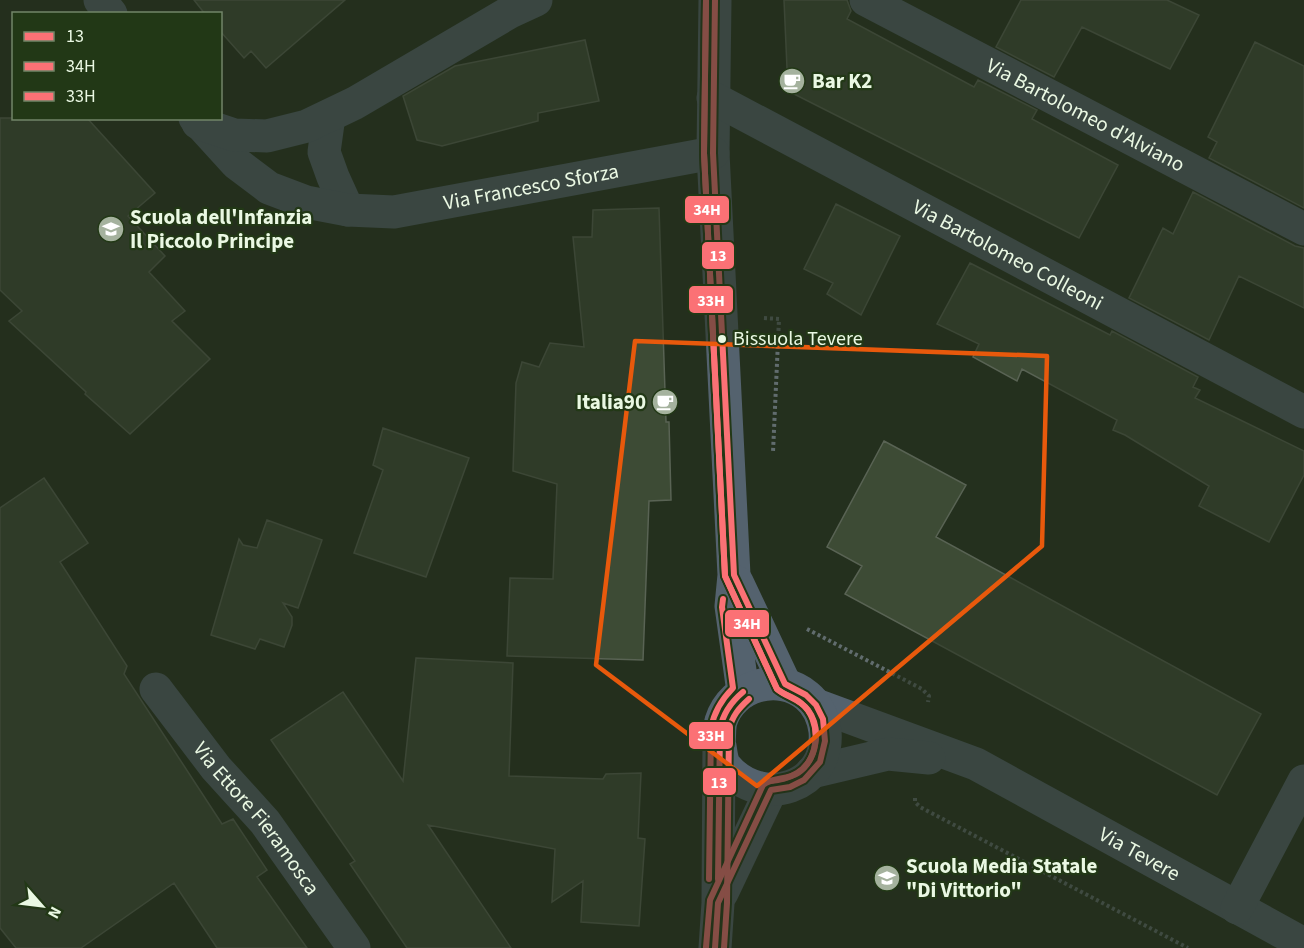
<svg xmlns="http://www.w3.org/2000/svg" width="1304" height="948" font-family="'Source Sans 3',sans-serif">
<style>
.building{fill:#3d4b35;stroke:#596354;stroke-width:1.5}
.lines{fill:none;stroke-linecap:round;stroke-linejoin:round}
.path{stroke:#616c6e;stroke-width:4;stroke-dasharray:3 3;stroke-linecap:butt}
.minor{stroke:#54626e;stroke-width:33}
.bus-1-casing{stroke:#223816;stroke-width:10}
.bus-2-casing{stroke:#223816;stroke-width:10}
.bus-3-casing{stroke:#223816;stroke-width:10}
.bus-1{stroke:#fb7175;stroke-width:6}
.bus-2{stroke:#fb7175;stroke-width:6}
.bus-3{stroke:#fb7175;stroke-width:6}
.marked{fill:none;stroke:#e8590c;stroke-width:4.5;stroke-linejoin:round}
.bus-dot{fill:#eaf8e3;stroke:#223816;stroke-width:2}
.labels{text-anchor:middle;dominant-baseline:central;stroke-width:4.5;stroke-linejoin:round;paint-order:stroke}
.bus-label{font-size:20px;fill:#eaf8e3;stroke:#223816;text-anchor:start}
.poi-label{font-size:21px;font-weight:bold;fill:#eaf8e3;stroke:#223816;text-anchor:start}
.street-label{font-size:21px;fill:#eaf8e3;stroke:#223816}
.line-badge{stroke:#223816;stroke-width:2}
.badge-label{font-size:16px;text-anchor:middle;font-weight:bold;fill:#fff}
</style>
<rect width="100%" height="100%" fill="#24301e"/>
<path class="building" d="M194,0h151l-79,68 -15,-17 -7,7 -24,-27v-17h-15z
M784,0h63l4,11 -4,8 127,68 4,-7 59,30 -5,9 86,46 -39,73 -291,-147z
M1021,0h146l32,15 -29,54 -88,-42 -28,50 -58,-30z
M585,40l14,61 -61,12v8l-96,25 -25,-6 -14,-44 52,-30z
M1255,42l49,24v142l-95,-50 8,-16 -9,-5z
M0,118h87l68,75 -27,23 37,40 -16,16 36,39 -13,10 38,38 -80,75 -45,-40 1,-2 -77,-71 13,-10 -22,-21z
M1193,192l102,54 9,2v60l-65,-32 -30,64 -80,-42 34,-70 10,6z
M836,204l64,32 -39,79 -34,-21 6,-11 -29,-14z
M659,208l7,214h3l2,78 -22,1 -6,159 -136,-4 3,-78 43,1 4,-95 -44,-13 3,-88 6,-21 17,5 11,-24 34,4 -11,-110h19l1,-27z
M970,263l140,72 2,-4 86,46 -5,10 7,3 -5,8 109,53v24l-35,67 -70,-36 10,-20 -84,-51 -12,-5 4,-10 -95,-51 -5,12 -44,-24 6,-13 -42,-20z
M383,428l86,30 -43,119 -72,-24 29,-83 -10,-5z
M884,441l82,44 -30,52 325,177 -44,81 -372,-201 17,-28 -35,-19z
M44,478l44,65 -28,19 67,104 -3,8 98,150 11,-5 34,51 -10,7 50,71h-90l-43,-65 -93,65h-65l-16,-20v-420z
M267,520l55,20 -24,68 -15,-5 9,14v8l-8,22 -24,-8 -5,10 -44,-14 28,-96 4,6 14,3z
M416,658l97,5 -4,113 94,3 3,-5 35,-1 -3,65 7,1 -6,87 -58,-4 2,-41 -31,21 3,-53 -127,-24 83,123h-104l-57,-84 5,-3 -84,-121 72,-48 60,89z"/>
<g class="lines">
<path class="path" d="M764,318l15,1 -6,133
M807,629l115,60 7,7 -1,6
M915,798v4l5,5 268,141"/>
<g class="minor">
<path d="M100,0l11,14"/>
<path d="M715,0l-2,153 21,422 -3,31 12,86"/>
<path id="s1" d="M866,0l438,229"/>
<path id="s2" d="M713,98l591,314"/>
<path d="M329,116l-5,36 9,25 15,33"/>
<path id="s3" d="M195,118l41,45 33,25 37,14 42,8 46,2 319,-59"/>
<path d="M198,123l36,12 33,1 40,-10 48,-23 155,-91 26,-12"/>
<path d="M737,582l48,102"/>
<path id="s4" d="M156,689l60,79 49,54 89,126"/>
<path id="s5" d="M816,705l160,59 328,180"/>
<path d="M812,772l76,-18 41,4"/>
<path d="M722,893l49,-103"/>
<path d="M1237,908l67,-127"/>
<path d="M715,948l3,-45 1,-160c1,-7 0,-15 2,-22 11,-36 58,-49 86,-25 11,9 16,21 18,35 5,57 -64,78 -99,36 -4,-5 -5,-14 -6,-21"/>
</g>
<defs>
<path id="bus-1" d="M715,0l-2,153 21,422 51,109 21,11 10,10 7,14 2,22 -5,21 -16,18 -14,7 -19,3 -53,113 -3,45
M718,879l2,-150c3,-16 11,-27 23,-37"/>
<path id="bus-2" d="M706,0l-2,153 21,423 52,113c9,8 23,10 31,21 14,19 9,51 -11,63 -9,6 -18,7 -27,8
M724,948l3,-45 2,-173c3,-14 10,-22 20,-31"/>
<path id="bus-3" d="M706,0l-2,153 21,423 52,113c7,6 17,8 24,14 21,17 19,55 -3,70 -11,7 -26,4 -35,12l-53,115 -4,47
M709,879l2,-151c3,-16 10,-28 22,-40l-11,-81 1,-8"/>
</defs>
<use href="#bus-1" class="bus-1-casing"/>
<use href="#bus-2" class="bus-2-casing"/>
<use href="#bus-3" class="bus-3-casing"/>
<use href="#bus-1" class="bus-1"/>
<use href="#bus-2" class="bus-2"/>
<use href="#bus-3" class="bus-3"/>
</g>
<path d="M0 0H1304V948H0ZM635,341l412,15 -5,190 -285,240 -161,-121z" fill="#24301e" fill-opacity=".55" fill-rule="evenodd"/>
<path class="marked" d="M635,341l412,15 -5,190 -285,240 -161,-121z"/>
<defs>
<symbol id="cafe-disc" viewBox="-11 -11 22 22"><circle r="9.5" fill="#a5b29e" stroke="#223816"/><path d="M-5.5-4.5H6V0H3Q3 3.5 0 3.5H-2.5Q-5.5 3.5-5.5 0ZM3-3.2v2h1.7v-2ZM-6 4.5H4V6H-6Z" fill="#fff"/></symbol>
<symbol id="school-disc" viewBox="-11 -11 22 22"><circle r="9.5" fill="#a5b29e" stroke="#223816"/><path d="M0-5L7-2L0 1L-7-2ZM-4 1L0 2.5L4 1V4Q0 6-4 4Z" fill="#fff"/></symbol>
</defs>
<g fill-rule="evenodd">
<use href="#cafe-disc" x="777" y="66" width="30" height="30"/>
<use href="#school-disc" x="96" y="214" width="30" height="30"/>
<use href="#cafe-disc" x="650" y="387" width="30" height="30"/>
<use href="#school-disc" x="872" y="863" width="30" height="30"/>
</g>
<circle class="bus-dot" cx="722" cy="339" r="5"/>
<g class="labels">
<g class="bus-label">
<text x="733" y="339">Bissuola Tevere</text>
</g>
<g class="poi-label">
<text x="812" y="81">Bar K2</text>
<text x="130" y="217">Scuola dell'Infanzia<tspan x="130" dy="24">Il Piccolo Principe</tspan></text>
<text x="646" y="402" text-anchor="end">Italia90</text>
<text x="906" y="866">Scuola Media Statale<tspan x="906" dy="24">"Di Vittorio"</tspan></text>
</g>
<g class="street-label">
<text stroke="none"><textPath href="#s1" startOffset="248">Via Bartolomeo d'Alviano</textPath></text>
<text stroke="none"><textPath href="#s3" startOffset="370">Via Francesco Sforza</textPath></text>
<text stroke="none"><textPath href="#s2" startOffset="334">Via Bartolomeo Colleoni</textPath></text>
<text stroke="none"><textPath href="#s4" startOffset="164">Via Ettore Fieramosca</textPath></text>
<text stroke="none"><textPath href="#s5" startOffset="357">Via Tevere</textPath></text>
</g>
</g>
<g class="line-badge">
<rect x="684" y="195" width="46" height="29" rx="6" fill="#fb7175"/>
<rect x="701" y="241" width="34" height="29" rx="6" fill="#fb7175"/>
<rect x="688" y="285" width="46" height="29" rx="6" fill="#fb7175"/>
<rect x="724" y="609" width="46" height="29" rx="6" fill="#fb7175"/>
<rect x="688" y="721" width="46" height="29" rx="6" fill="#fb7175"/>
<rect x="702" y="767" width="35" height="29" rx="6" fill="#fb7175"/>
</g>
<g class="badge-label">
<text x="707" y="215">34H</text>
<text x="718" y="261">13</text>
<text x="711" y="306">33H</text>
<text x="747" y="629">34H</text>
<text x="711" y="741">33H</text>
<text x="719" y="788">13</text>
</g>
<rect x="12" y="12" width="210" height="108" fill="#223816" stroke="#728568" stroke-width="1.5"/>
<rect x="24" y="32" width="30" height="9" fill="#fb7175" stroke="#728568" stroke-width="1.5"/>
<text x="66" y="42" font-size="18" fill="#eaf8e3">13</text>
<rect x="24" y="62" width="30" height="9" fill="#fb7175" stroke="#728568" stroke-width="1.5"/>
<text x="66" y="72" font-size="18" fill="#eaf8e3">34H</text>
<rect x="24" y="92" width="30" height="9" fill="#fb7175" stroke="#728568" stroke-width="1.5"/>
<text x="66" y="102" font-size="18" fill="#eaf8e3">33H</text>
<g transform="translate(42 906) rotate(118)" stroke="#223816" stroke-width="4.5" paint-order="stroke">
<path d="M0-4.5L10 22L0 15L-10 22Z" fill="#eaf8e3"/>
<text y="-9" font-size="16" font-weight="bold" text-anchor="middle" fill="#eaf8e3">N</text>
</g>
</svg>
